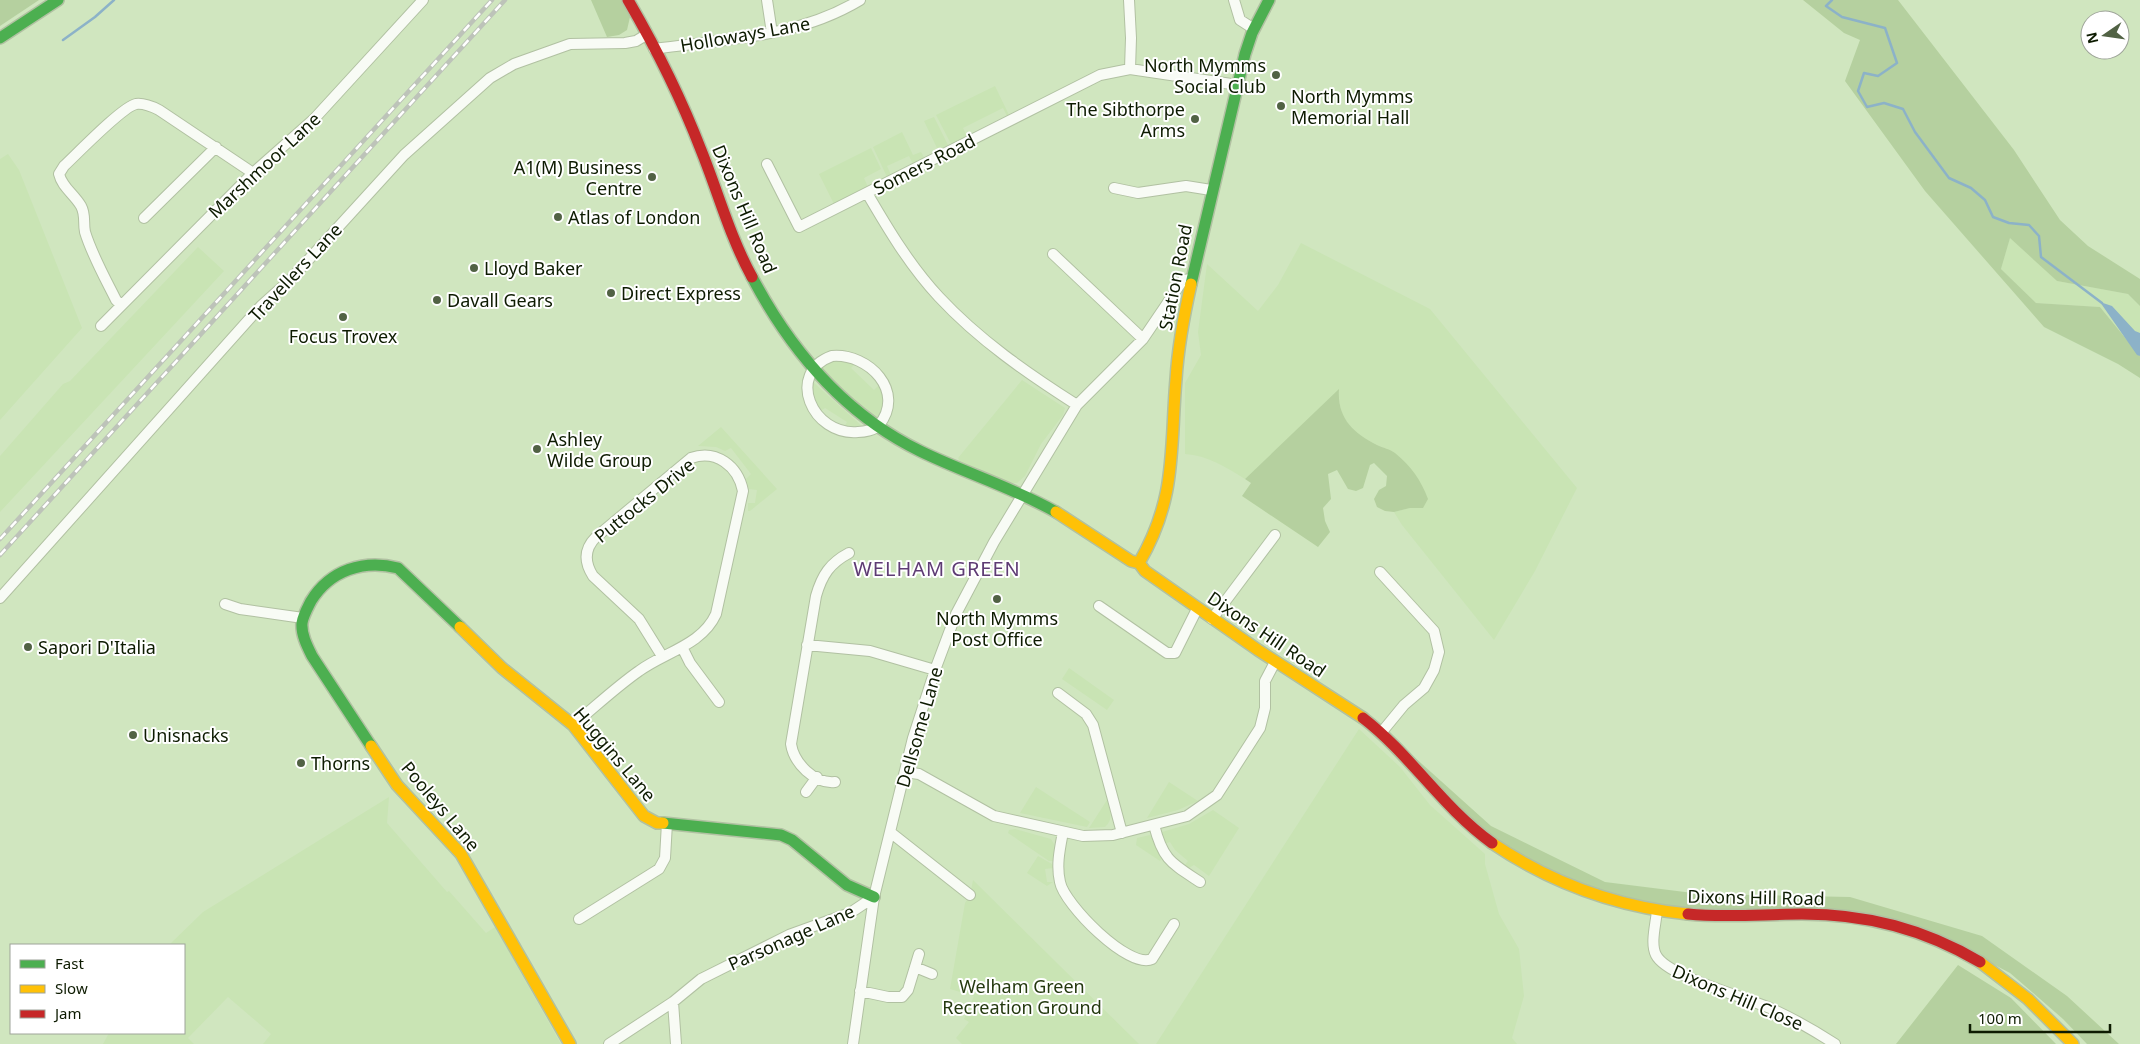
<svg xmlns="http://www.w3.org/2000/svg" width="2140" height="1044" font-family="'Noto Sans',sans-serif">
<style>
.green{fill:#c9e4b4}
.forest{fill:#b5d09f}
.water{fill:#8cb2c8}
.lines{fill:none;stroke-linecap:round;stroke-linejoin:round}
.stream{stroke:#8cb2c8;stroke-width:2.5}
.street-casing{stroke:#b1c1a2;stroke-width:12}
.fast-casing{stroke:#b1c1a2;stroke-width:14}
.slow-casing{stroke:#b1c1a2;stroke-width:14}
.jam-casing{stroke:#b1c1a2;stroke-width:14}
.street{stroke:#f8fbf5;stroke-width:10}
.fast{stroke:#4caf50;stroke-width:11}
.slow{stroke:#ffc107;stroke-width:11}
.jam{stroke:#c62828;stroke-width:11}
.rail-casing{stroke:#bdc3b9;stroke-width:4.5}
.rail{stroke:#fff;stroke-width:2.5;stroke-dasharray:8;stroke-linecap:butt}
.poi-dot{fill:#516244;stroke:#fff;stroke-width:2}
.labels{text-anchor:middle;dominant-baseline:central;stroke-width:4;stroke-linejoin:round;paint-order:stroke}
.street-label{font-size:18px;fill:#0d1b01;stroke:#fff}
.poi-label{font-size:18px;fill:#0d1b01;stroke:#fff;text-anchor:start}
.park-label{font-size:18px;fill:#24390f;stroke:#fff}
.quarter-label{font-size:20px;letter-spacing:1px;fill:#5e3b74;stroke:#fff}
</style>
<rect width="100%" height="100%" fill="#d0e6bf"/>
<path class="green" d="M995,86l14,29 -2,1 -4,-8 -40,20 4,8 -16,8 -15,-29z
M934,117l14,28 -10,5 -14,-29z
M902,132l11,23 8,-3 4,7 -12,5 -4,-8 -22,10 4,9 -4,2 -14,-30z
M871,148l10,21 -17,9 4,9 -34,17 -15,-30z
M8,154l11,16 63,158 -82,92v-261z
M2010,237l47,44 71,13 12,12v50l-40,-49 -64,-4 -35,-34z
M1301,243l129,66 147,179 -42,83 -41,69 -92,-115 -8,-13 16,-4 -17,-56c-30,-13 -56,-25 -54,-62l-94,89c-18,-11 -38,-24 -60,-25v-71l16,-28 -3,-23 9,-68 51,47 20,-26z
M198,247l26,24 -224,241v-56l63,-72 7,-3z
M1182,288l3,2 -9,36 -13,-6z
M833,359l23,4 -5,5 23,22 5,-5 8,20 -9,14 -19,-14 -37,-37v-3z
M1022,380l43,28 -2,7 -22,29 -16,32 -8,7h-5l-51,-20 -3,-5z
M812,381l51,46h-19l3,-5 -22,-14 -6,4 -6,-14z
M721,427l56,62 -27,22h-2v-8h7l2,-13 -8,-1 -3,-10 5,-5 -20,-26 -6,3 -9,-4 -18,-1z
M1069,668l45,32 -7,10 -45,-31z
M1359,729l41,38 30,38 55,49v10l14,50 20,35 5,47 -12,42 5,6h-361z
M1169,782l29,19 -20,9 -31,8z
M1036,787l54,35 -3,5 -67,-14z
M389,797l-2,26 60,69 2,-1 37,42 9,-6 66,117h-298l8,-10 -43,-37 -40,41 6,6h-91l6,-11h75v-88h-15l34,-33z
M1107,800c3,11 7,19 -2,27l-16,1z
M1213,810l26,18 -30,48 -15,-11 -7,4 -3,-3 4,-5 -13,-11 -5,-8 -6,2 -3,-9 1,-3 27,-8z
M1015,829l36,10 3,5 -1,17h-4l-41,-28 1,-3z
M1150,835l12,23 -2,3 -24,-16 1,-7z
M1038,856l14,8 1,4 -8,1 2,13h6l-6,4 -20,-13z
M973,880l166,164h-177l-6,-6 13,-16 -5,-3 10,-23 -24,-7 15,-86 5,-8z"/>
<path class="forest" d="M0,0h39l-39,26z
M591,0h30l9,17 -3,13 -8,5 -12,2z
M1803,0h95l116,150 46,70 28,26 52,33v27l-12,-12 -71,-13 -47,-43 -9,31 35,34 64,4 40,49v22l-22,-14 -74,-37 -119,-136 -80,-110 15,-41 -16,-7z
M1339,389c-2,29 14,44 38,56 6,3 13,4 18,8 16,13 26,27 33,46l-5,9h-13l-16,4 -9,-1 -8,-4 -3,-8 5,-9 7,-4 1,-10 -13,-13 -4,2 -7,23 -7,3 -8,-2 -11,-19 -9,4 3,25 -8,9 2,13 5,11 -12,15 -76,-51 9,-13 -6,-4z
M1402,746l89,80 114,56 96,12 149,3 132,39 85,60 52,48h-32l-24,-25 -53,-46 -82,-43 -171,-19 -95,-5 -44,-9 -91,-35 -75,-57z
M1958,965l53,33 45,46h-160z"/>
<path class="water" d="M2100,302l12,4 23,25 5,2v23l-3,-1z"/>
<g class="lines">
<path class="stream" d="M1832,0l-6,6 16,11 43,11 12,35 -19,13 -14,-3 -6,18 9,16 17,-4 19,6 12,23 34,46 22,10 14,12 8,17 16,6 20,2 10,11 2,21 61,46
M63,40l32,-23 19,-17"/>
<defs>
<path id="street" d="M767,0l5,33
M1129,0l2,38 -1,31
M1234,0l6,20 14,9
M654,49c71,-10 143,-11 206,-49
M767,164l32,63 301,-152 30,-6 108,16
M1114,188l24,5 48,-7 25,4
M867,193c21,36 43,73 72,104 40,43 88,76 138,108
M144,218l72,-71
M1053,254l90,85
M121,305l-5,-5c-11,-22 -24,-45 -31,-68 -2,-9 1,-17 -4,-26 -7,-12 -19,-19 -22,-32l5,-8c13,-12 58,-59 72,-62 8,-1 17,3 23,6l94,63
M101,326l152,-153 61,-54 109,-119
M832,356c37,-3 74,36 47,69 -4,5 -15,7 -21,7 -46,4 -73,-59 -26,-76z
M1380,572l54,59 5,21 -5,18 -10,18 -20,17 -23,28
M0,598l261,-292 29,-26 114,-125 86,-77 24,-14 56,-20 55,-1 11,-2 10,-6
M225,604l15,5 63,9
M1099,606l68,47h8l22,-44
M1212,619l63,-84
M807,645l63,6 65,19
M682,647l8,16 29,39
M1058,693l28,21 7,11 29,108
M573,725c22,-18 43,-38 66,-54 26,-19 63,-26 77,-57l27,-123c-5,-25 -27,-42 -52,-33l-95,79c-12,12 -12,25 -3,39l46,43 23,37
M905,772l14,2 75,42 89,20 30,-1 74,-19 30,-21 43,-67 5,-20v-27l10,-19
M835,782c-21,2 -41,-19 -44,-38l25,-148c6,-21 14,-33 33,-43
M806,792l11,-15
M1154,825c9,35 17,38 46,57
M890,832l80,63
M1063,832c-3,16 -7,33 -3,50 4,22 69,88 92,77l22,-35
M1657,910c-1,14 -7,33 -1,45 11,22 91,42 116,54 22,10 43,22 63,35
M579,919l80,-50 6,-11 2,-35
M915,967l17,7
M860,991l28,6h14l6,-7 11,-36
M673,1002l3,42
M609,1044l64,-42 28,-23 88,-44 61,-22 24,-16
M853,1044l21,-147 39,-159 22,-68 21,-56 38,-72 83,-137 66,-66 40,-59 9,-1"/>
<path id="fast" d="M0,38l58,-38
M752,277c39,74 92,137 168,174 45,22 92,36 136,61
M1191,284l54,-230 7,-21 17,-33
M371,746l-59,-90c-5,-10 -11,-22 -10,-33 1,-7 6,-16 9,-22 19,-31 53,-42 87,-33l62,59
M663,823l118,12 11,5 55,45 27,12"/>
<path id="slow" d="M1056,512l75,49 8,2 6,8 113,79 105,68
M1139,563c38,-65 31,-113 37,-184 2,-32 8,-64 15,-95
M460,627l42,41 71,57 71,91 13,7h6
M371,746l26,39 64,69 109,190
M1492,843c59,40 125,64 196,71
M1980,962l48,37 45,45"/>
<path id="jam" d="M628,0c28,48 53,98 73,150 17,42 29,87 51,127
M1363,718c48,37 78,88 129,125
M1688,914c38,4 76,0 114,0 65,0 122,15 178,48"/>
</defs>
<use href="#street" class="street-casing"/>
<use href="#fast" class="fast-casing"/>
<use href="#slow" class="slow-casing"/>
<use href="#jam" class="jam-casing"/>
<use href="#street" class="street"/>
<use href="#fast" class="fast"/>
<use href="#slow" class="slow"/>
<use href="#jam" class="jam"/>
<defs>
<path id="rail" d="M0,539l492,-539
M0,555l505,-555"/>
</defs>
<use href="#rail" class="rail-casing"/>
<use href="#rail" class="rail"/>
</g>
<g class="poi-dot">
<circle cx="1276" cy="75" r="5"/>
<circle cx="1281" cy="106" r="5"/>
<circle cx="1195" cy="119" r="5"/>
<circle cx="652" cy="177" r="5"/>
<circle cx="558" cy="217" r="5"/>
<circle cx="474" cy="268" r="5"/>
<circle cx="611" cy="293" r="5"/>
<circle cx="437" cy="300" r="5"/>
<circle cx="343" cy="317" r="5"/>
<circle cx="537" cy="449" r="5"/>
<circle cx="997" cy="599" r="5"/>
<circle cx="28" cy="647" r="5"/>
<circle cx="133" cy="735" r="5"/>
<circle cx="301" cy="763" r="5"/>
</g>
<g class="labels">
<g class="street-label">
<text transform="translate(745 34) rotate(-10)">Holloways Lane</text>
<text transform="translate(924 164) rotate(-27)">Somers Road</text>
<text transform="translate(264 165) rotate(-43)">Marshmoor Lane</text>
<text transform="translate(745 209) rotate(67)">Dixons Hill Road</text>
<text transform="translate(295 272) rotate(-47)">Travellers Lane</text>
<text transform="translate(1175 277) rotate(-79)">Station Road</text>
<text transform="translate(644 500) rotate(-39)">Puttocks Drive</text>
<text transform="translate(1267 634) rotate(34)">Dixons Hill Road</text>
<text transform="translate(919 727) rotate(-74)">Dellsome Lane</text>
<text transform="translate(615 754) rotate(50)">Huggins Lane</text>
<text transform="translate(441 806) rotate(50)">Pooleys Lane</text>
<text transform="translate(1756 897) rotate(1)">Dixons Hill Road</text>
<text transform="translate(791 937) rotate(-24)">Parsonage Lane</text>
<text transform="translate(1738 997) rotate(23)">Dixons Hill Close</text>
</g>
<g class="poi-label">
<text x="1266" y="65" text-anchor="end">North Mymms<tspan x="1266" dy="21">Social Club</tspan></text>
<text x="1291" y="96">North Mymms<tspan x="1291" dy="21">Memorial Hall</tspan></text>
<text x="1185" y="109" text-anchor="end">The Sibthorpe<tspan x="1185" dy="21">Arms</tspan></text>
<text x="642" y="167" text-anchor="end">A1(M) Business<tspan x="642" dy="21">Centre</tspan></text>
<text x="568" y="217">Atlas of London</text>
<text x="484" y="268">Lloyd Baker</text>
<text x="621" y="293">Direct Express</text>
<text x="447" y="300">Davall Gears</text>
<text x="343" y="336" text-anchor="middle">Focus Trovex</text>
<text x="547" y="439">Ashley<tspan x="547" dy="21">Wilde Group</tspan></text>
<text x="997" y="618" text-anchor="middle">North Mymms<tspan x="997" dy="21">Post Office</tspan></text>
<text x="38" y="647">Sapori D'Italia</text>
<text x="143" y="735">Unisnacks</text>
<text x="311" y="763">Thorns</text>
</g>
<g class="park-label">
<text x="1022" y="986">Welham Green<tspan x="1022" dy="21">Recreation Ground</tspan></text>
</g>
<g class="quarter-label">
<text x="937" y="568">WELHAM GREEN</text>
</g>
</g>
<rect x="10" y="944" width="175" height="90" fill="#ffffff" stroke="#9ea499"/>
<rect x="20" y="960" width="25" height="8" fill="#4caf50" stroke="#9ea499"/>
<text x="55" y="969" font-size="15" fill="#0d1b01">Fast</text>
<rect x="20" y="985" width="25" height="8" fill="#ffc107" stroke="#9ea499"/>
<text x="55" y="994" font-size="15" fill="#0d1b01">Slow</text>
<rect x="20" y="1010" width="25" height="8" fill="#c62828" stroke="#9ea499"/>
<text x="55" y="1019" font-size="15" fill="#0d1b01">Jam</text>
<g transform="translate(2105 35) rotate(257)"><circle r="24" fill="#ffffff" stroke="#9ea499"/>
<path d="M0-4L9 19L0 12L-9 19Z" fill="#516244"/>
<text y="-8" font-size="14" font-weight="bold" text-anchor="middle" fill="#0d1b01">N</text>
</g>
<path d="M1970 1024v8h140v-8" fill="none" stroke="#0d1b01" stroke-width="2.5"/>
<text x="1978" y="1024" font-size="15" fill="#0d1b01" stroke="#ffffff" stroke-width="4" paint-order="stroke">100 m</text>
</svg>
